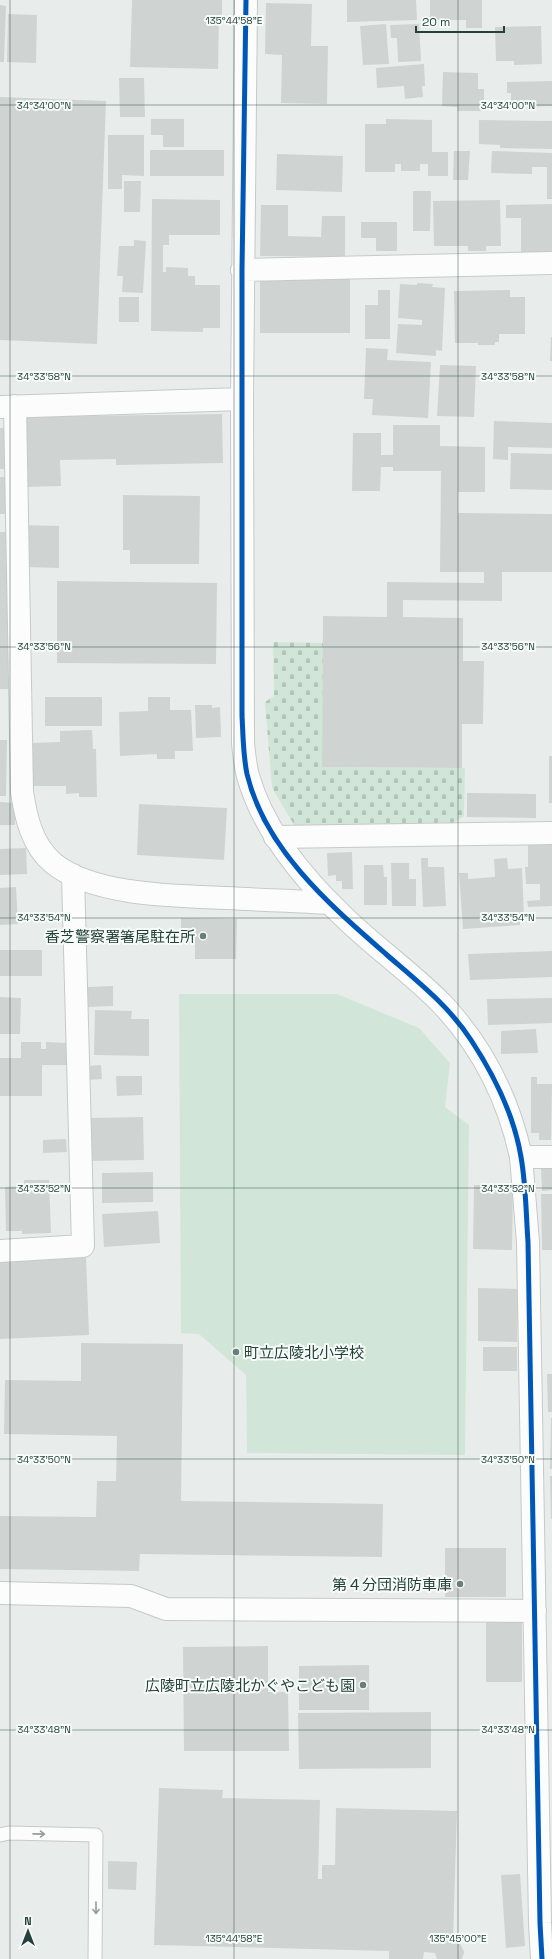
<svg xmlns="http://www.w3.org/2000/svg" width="552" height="1959" font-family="'Space Grotesk','Noto Sans JP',sans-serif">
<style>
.cemetery{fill:url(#cemetery-stones)}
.pitch{fill:#d1e6d8}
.building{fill:#cfd4d2}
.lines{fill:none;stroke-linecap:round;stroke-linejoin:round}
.service-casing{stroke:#c5cac8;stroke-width:15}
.minor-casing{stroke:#c5cac8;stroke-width:24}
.tertiary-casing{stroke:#c5cac8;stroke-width:24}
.service{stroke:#fcfcfc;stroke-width:13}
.minor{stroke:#fcfcfc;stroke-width:22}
.tertiary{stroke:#fcfcfc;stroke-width:22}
.cycleway-casing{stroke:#f7fbf9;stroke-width:8}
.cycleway{stroke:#0057b8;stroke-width:5}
.oneway{stroke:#909f9b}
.ticks{fill:none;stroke:#24423a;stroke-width:1;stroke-opacity:0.45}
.poi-dot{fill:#697e78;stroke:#f7fbf9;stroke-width:1.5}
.labels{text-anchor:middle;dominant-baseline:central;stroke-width:4;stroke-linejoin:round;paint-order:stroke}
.poi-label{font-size:15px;fill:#24423a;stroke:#f7fbf9;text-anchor:end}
.ticks-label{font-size:10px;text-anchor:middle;fill:#24423a;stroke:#f7fbf9;stroke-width:4;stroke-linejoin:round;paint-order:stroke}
</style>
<defs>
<pattern id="cemetery-stones" width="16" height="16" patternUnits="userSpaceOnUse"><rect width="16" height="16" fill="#d1e6d8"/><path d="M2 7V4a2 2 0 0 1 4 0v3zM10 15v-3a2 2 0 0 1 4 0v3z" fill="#b3c6ba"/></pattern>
</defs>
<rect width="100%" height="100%" fill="#e8edeb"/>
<path class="cemetery" d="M273,642l50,1 -1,124 143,1 -1,48 -17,11 -151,1 -24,-40 -7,-86 9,-6z"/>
<path class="pitch" d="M179,994h158l82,34 31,35 -5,44 24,18 -4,330 -218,-2 -1,-78 -47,-41 -18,-1z"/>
<path class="building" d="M132,0h90v16h-3l-1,53 -88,-2z
M347,0h69l1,20 -70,2z
M430,0h52v28h-16v-8h-36z
M266,3l46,1 -1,42h17l-1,58 -46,-1 1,-48 -17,-1z
M0,5l6,1 -2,56h-4z
M8,14l29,1 -1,48 -29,-1z
M386,24l3,40 -26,1 -3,-39z
M419,24l2,37 -23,1 -1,-24h-6l-1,-13z
M541,26l1,38 -28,1v-4h-18l-1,-34z
M424,64l1,22h-3l1,11 -18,2 -1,-13 -27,2 -1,-20z
M443,72l35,1v16h6v11h-3v11h-24v-4l-15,-1z
M119,78h25l1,39h-25z
M552,81v25l-41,1v-14h-4v-11z
M0,97l106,4 -9,243 -97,-4z
M151,119h33v28h-21v-12h-12z
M386,119l46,1v32h16v24h-20v-12h-8v7h-19v-7h-6v8h-30v-48h21z
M479,120l73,1v28l-52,-1v-3l-21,-1z
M108,135h36v41l-22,-1v14h-14z
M150,150h74v26h-74z
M454,151h16l-2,29h-15z
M492,151l60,2v46h-5v-32h-15v7l-41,-1z
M277,154l66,2 -1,36 -66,-2z
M124,181h17l-1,31h-16z
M413,191h18l-1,40h-17z
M152,199l68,1v35h-51v10h-6v27h3v-5l22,1v8h7v9h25v43h-17v4l-52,-1z
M500,200l1,46h-15v5h-18v-5h-34l-1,-45z
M552,204v51h-31v-37h-15v-13z
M261,205h27v31l33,1 1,-21h23v41l-85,-1z
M361,222h36v29h-21v-13h-15z
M134,240l12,1 -3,52 -21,-1 1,-16h-6l2,-30h15z
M260,279h90v54h-90z
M417,283l16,1 -1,3 13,1 -3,63 -6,-1v6l-40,-3 2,-29 24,1v-5l-24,-2 2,-34 17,1z
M378,290h12v49h-25v-34h13z
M510,290v7h15v37h-26v8h-4v3h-17v-2h-23l-1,-52z
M119,297h20v25h-20z
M551,337h1v24h-2z
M366,348l22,1 -1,11 44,2 -3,56 -56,-3 1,-16h-9z
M440,365l36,1 -2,51 -37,-1z
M222,414l1,49 -107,2v-6l-56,1 1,26 -38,1 -1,-70z
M494,421l58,2v25l-44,-1v13l-15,-1z
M393,425h47v21l45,1v45h-27v21l94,1v58h-50v29l-99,-1v17l60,1v43h21l-1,63h-21v44l-140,-1 1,-151 64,1v-35l97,1v-11h-44l1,-101h-48v-4h-12l-1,24h-28l1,-58h28v22h12z
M0,428h7l1,41h-8z
M511,453l41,1v36l-42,-1z
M0,477h7v37h-7z
M123,495l77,1 -1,68h-69v-14h-7z
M24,525l35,1v42l-35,-1z
M0,532h7l2,157h-9z
M57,581l160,2 -1,81 -159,-1z
M45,697h57v29h-57z
M148,697h22v13h21l2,41h-18v8h-18v-5l-37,2 -1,-44 29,-1z
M195,705h17v3l8,-1 1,30 -25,1z
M92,730l1,19h3l1,48h-18v-4l-13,1v-8h-35v-43l29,-1v-11z
M0,740h7l-1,56h-6z
M549,756h3v47h-3z
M467,793l69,1v24l-69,-1z
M0,802l16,1 -1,22h-15z
M139,804l88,4 -3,52 -87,-5z
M552,841v65l-24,1 -1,-6 13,-1v-16h-14l-1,-17h3v-25z
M26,848l1,26 -27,1v-26z
M352,852l1,37h-11v-8h-6v-6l-8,1 -1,-23z
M421,858h7v9h16l2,39 -23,1z
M507,858l1,11 14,-1 2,49h-4v8l-57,4 -4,-56h9v6l27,-2 -1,-18z
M391,863h18v16h7v27h-24z
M364,865h19l1,12h3v28h-23z
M16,887l2,37 -18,1v-37z
M181,918l56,1 -1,40h-41v-16h-14z
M0,950h42v26h-42z
M552,951v26l-82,3 -2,-26z
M113,986v20l-25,1v-20z
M0,997l21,1 -1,36h-20z
M552,998v25l-64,2 -1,-26z
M95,1010l37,1 -1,8h18v37l-55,-1z
M536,1029l2,24 -37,1v-23z
M21,1042h20v7h5v-7l21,1v22h-25v31h-42v-38h21z
M101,1065l1,14 -14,1 -1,-14z
M116,1076h26v19l-25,1z
M531,1077h6v7h15l-1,56h-12v-7h-8z
M143,1117l1,43 -54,1 -1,-43z
M66,1139l1,13 -24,1v-13z
M552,1168v22l-10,1 -1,-22z
M153,1172v30l-51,1v-30z
M24,1180h25l2,53 -29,1v-3h-16l-1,-44 19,-1z
M474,1185h39l-1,65 -39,-1z
M541,1194h11v56h-10z
M158,1211l2,32 -56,4 -2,-33z
M86,1257l3,78 -89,4v-78z
M478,1288l40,1 -1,53 -39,-1z
M81,1343l102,1 -2,157 202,3 -1,53 -242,-3 -1,17 -139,-2v-53l96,1 1,-36h19l1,-45 -113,-2 1,-54 76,1z
M483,1347h34v24h-34z
M547,1374h5v38h-4z
M551,1418h1v51h-2z
M550,1476h2v43h-1z
M445,1548h61v49h-61z
M486,1621h36v61h-36z
M268,1646v46h20l1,59h-105l-1,-104z
M369,1665v45h-70v-44z
M431,1712v56l-132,1 -1,-56z
M159,1788l64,2 -1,8 98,2 -2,79h4v-14h13l1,-57 121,3 -4,128 8,6 3,7 -2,7h-25l-2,-6 -11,-1 -1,7h-34v-8l-235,-6z
M108,1861l29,1 -1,28 -28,-1z
M520,1874l5,72 -19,2 -5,-73z"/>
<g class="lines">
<defs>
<path id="service" d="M0,1835l9,-2 87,2 -1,124"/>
<path id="minor" d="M242,270l310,-7
M15,406l7,386c4,26 10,53 31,71 40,33 125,33 174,35 34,2 69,3 103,5
M2,407l240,-8 4,-399
M275,837l277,-4
M0,1251l83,-5 -10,-371
M0,1593l131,3 35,13 369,2
M542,1959l-2,-36 -12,-681 -7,-85h31"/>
<path id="tertiary" d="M242,399l1,344c1,10 2,22 5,33 16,56 55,103 98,143 31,30 67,55 97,86 40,43 66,96 78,152"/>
</defs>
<use href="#service" class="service-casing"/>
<use href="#minor" class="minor-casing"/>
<use href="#tertiary" class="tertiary-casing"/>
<use href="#service" class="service"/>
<use href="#minor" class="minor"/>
<use href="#tertiary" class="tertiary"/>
<defs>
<path id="cycleway" d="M246,0l-4,270v445c1,19 1,40 5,59 18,76 84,132 140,181 30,26 62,51 84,85 23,35 43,75 50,117 5,28 5,57 7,85l12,681 2,36"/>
</defs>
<use href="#cycleway" class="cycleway-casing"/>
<use href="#cycleway" class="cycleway"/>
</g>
<defs><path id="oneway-shaft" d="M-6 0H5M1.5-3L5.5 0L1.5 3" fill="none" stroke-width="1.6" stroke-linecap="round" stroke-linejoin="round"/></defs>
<g class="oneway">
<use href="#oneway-shaft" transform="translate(39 1834) rotate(1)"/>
<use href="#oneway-shaft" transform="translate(96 1908) rotate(90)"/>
</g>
<path class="ticks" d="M10,0v1959M234,0v1959M458,0v1959M0,105h552M0,376h552M0,647h552M0,918h552M0,1188h552M0,1459h552M0,1730h552"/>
<g class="poi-dot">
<circle cx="203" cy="936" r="4"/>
<circle cx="236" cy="1352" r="4"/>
<circle cx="460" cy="1584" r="4"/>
<circle cx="363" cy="1685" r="4"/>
</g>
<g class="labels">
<g class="poi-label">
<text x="195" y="936">香芝警察署箸尾駐在所</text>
<text x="244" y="1352" text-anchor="start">町立広陵北小学校</text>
<text x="452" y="1584">第４分団消防車庫</text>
<text x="355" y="1685">広陵町立広陵北かぐやこども園</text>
</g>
</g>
<g class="ticks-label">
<text x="234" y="24">135°44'58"E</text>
<text x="44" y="109">34°34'00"N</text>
<text x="508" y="109">34°34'00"N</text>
<text x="44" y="380">34°33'58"N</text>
<text x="508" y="380">34°33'58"N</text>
<text x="44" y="650">34°33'56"N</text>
<text x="508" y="650">34°33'56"N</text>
<text x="44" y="921">34°33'54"N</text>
<text x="508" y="921">34°33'54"N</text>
<text x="44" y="1192">34°33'52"N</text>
<text x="508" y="1192">34°33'52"N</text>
<text x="44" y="1463">34°33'50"N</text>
<text x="508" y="1463">34°33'50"N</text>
<text x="44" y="1733">34°33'48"N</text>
<text x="508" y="1733">34°33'48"N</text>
<text x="234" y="1942">135°44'58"E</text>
<text x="458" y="1942">135°45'00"E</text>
</g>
<g transform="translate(28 1931)" stroke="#f7fbf9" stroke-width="3" paint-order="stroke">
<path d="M0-3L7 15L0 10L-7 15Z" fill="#24423a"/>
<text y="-6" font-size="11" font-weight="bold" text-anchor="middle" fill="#24423a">N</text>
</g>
<path d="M416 26v6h88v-6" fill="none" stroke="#24423a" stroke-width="2"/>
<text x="422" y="26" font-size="12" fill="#24423a" stroke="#f7fbf9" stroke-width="3" paint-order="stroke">20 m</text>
</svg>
